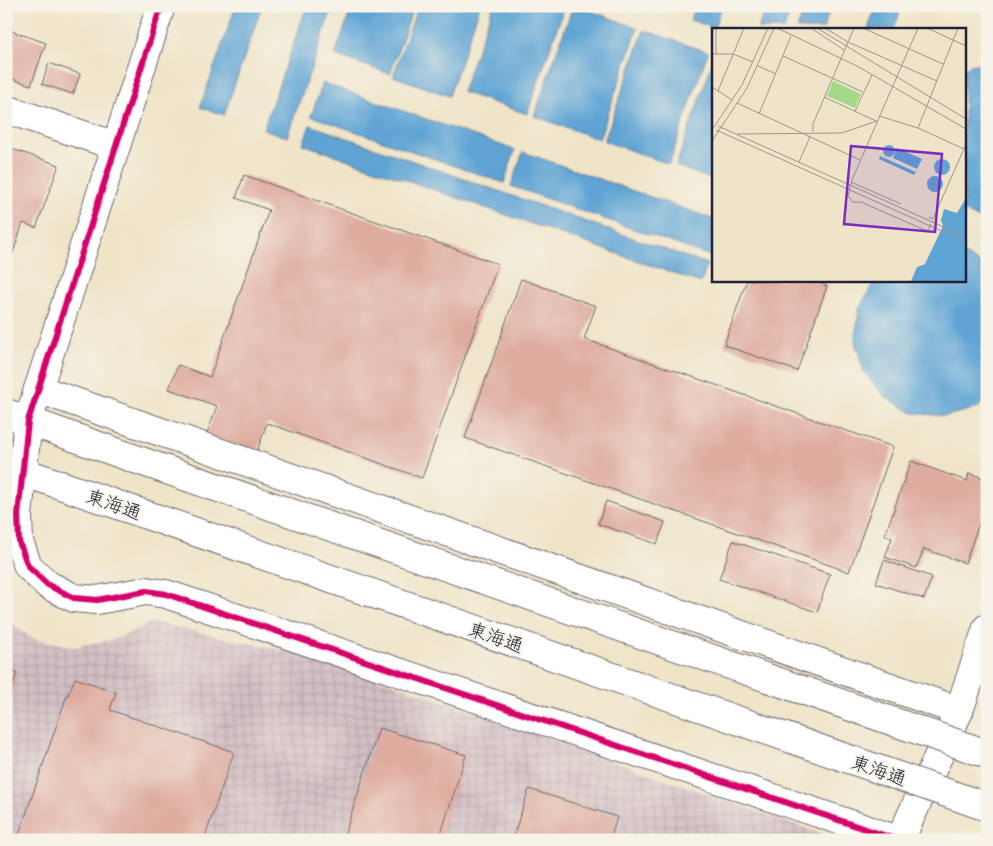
<svg xmlns="http://www.w3.org/2000/svg" width="993" height="846" font-family="'Patrick Hand','Klee One',sans-serif">
<style>
.industrial{fill:url(#industrial-grid)}
.water{fill:#5ea4d4;stroke:#406388}
.building{fill:#deac9f}
.lines{fill:none;stroke-linecap:round;stroke-linejoin:round}
.minor-casing{stroke:#6a666c;stroke-width:30}
.tertiary-casing{stroke:#6a666c;stroke-width:30}
.primary-casing{stroke:#6a666c;stroke-width:30}
.minor{stroke:#fff;stroke-width:28}
.tertiary{stroke:#fff;stroke-width:28}
.primary{stroke:#fff;stroke-width:28}
.primary-bridge-casing{stroke:#6a666c;stroke-width:30;stroke-linecap:butt}
.primary-bridge{stroke:#fff;stroke-width:28}
.cycleway-casing{stroke:#f7f3e8;stroke-width:9}
.cycleway{stroke:#d6006c;stroke-width:6}
.labels{text-anchor:middle;dominant-baseline:central;stroke-width:4;stroke-linejoin:round;paint-order:stroke}
.street-label{font-size:19px;fill:#22223b;stroke:#f7f3e8}
.inset-road{fill:none;stroke:#9d968f;stroke-width:1}
.view{fill:#7b2cbf;fill-opacity:0.15;stroke:#7b2cbf;stroke-width:2.5}
.inset-edge{fill:none;stroke:#22223b;stroke-width:2.5}
</style>
<defs>
<pattern id="industrial-grid" width="8" height="8" patternUnits="userSpaceOnUse" patternTransform="scale(1.25)"><rect width="8" height="8" fill="#d2bec2"/><path d="M0 4h8M4 0v8" fill="none" stroke="#b4a3a8"/></pattern>
</defs>
<rect width="100%" height="100%" fill="#f7f3e8"/>
<filter id="ink" filterUnits="userSpaceOnUse"><feTurbulence type="fractalNoise" baseFrequency=".02" numOctaves="2"/><feDisplacementMap in="SourceGraphic" scale="10" xChannelSelector="R" yChannelSelector="G"/><feConvolveMatrix kernelMatrix="1 2 1 2 8 2 1 2 1" color-interpolation-filters="sRGB"/></filter>
<filter id="wash" filterUnits="userSpaceOnUse"><feTurbulence type="fractalNoise" baseFrequency=".0096" numOctaves="4" result="noise"/><feDisplacementMap in="SourceGraphic" scale="20" xChannelSelector="R" yChannelSelector="G"/><feGaussianBlur stdDeviation="1.12" result="paint"/><feColorMatrix in="noise" values="0 0 0 0 0 0 0 0 0 0 0 0 0 0 0 0 0 1.4 0 .05"/><feComposite in="paint" operator="in"/></filter>
<g filter="url(#wash)">
<rect width="100%" height="100%" fill="#efe4c7"/>
<path class="industrial" d="M6,619l25,19 43,9 45,-9 33,-16 173,38 514,180h-833z"/>
<path class="water" d="M236,6h26l-38,109 -24,-8z
M307,6h26l-46,131 -24,-8z
M352,6h62l-24,68 -55,-19z
M418,6h62l-31,90 -56,-20z
M493,6h72l-38,108 -65,-22z
M573,6h4l61,22 -39,111 -65,-23z
M695,6h27l-8,22 -24,-8z
M766,6h26l-8,23h-26z
M805,6h26l-8,23h-26z
M876,6h26l-8,23h-26z
M644,30l64,22 -39,112 -65,-23z
M713,61v119l-37,-14z
M987,61v159h-6l-17,-9v-142l3,-3z
M323,83l192,67 -11,33 -193,-67z
M310,125l397,139 -6,19 -398,-139z
M523,152l190,67v29l-3,8 -199,-70z
M964,255l23,12v133l-10,8 -31,8 -33,-3 -28,-16 -21,-25 -9,-31 4,-32 16,-29h89z"/>
<g id="blocks">
<path class="building" d="M6,29l40,14 -15,42 -25,-8z
M49,63l31,11 -7,20 -31,-10z
M6,147l53,18 -23,63 -13,-5 -16,47z
M244,175l254,89 -76,214 -155,-55 -11,31 -50,-18 11,-30 -48,-17 9,-24 32,12 59,-167 -33,-12z
M521,279l75,27 -12,33 309,108 -44,125 -384,-134z
M747,280h64l16,6 -30,85 -73,-26z
M911,461l56,20 2,-8 18,6v22l-22,62 -41,-14 -8,19 -31,-11 7,-19 -7,-3z
M606,501l59,21 -8,22 -59,-20z
M733,541l97,33 -13,38 -98,-33z
M884,560l48,17 -8,22 -48,-16z
M6,669l11,4 -10,31h-1z
M75,678l41,14 -6,18 124,42 -30,88h-187l50,-145h1z
M379,728l87,27 -27,85h-96z
M529,789l88,28 -7,23h-98z"/>
</g>
</g>
<g filter="url(#ink)">
<use href="#blocks" fill-opacity="0" stroke="#6a666c" stroke-width="1"/>
<g class="lines">
<defs>
<path id="minor" d="M6,109l110,37
M38,389l921,322 28,-83"/>
<path id="tertiary" d="M161,6l-133,415 -10,94 1,27 9,24 20,19 26,13 23,2 49,-9 20,3 732,246
M900,840l59,-129"/>
<path id="primary" d="M6,413l129,46
M6,466l115,40"/>
</defs>
<use href="#minor" class="minor-casing"/>
<use href="#tertiary" class="tertiary-casing"/>
<use href="#primary" class="primary-casing"/>
<use href="#minor" class="minor"/>
<use href="#tertiary" class="tertiary"/>
<use href="#primary" class="primary"/>
<defs>
<path id="primary-bridge" d="M135,459l852,295
M121,506l866,301"/>
</defs>
<use href="#primary-bridge" class="primary-bridge-casing"/>
<use href="#primary-bridge" class="primary-bridge"/>
<defs>
<path id="cycleway" d="M161,6l-133,415 -10,94 1,27 9,24 20,19 26,13 23,2 49,-9 20,3 732,246"/>
</defs>
<use href="#cycleway" class="cycleway-casing"/>
<use href="#cycleway" class="cycleway"/>
</g>
</g>
<g class="labels">
<g class="street-label">
<text transform="translate(114 504) rotate(19)">東海通</text>
<text transform="translate(496 637) rotate(19)">東海通</text>
<text transform="translate(879 770) rotate(19)">東海通</text>
</g>
</g>
<g transform="translate(712 28)">
<rect width="254" height="254" fill="#efe4c7"/>
<path d="M121,53l28,13 -6,14 -28,-12z" fill="#a4d98a"/>
<path d="M171 123a6 6 0 1 1 12 0a6 6 0 1 1-12 0ZM185,120l25,11 -5,10 -24,-11zM168,128l36,16 -2,3 -35,-16zM222 139a8 8 0 1 1 16 0a8 8 0 1 1-16 0ZM215 156a8 8 0 1 1 16 0a8 8 0 1 1-16 0ZM254,170v83h-55l6,-14 8,-3 18,-38 -2,-6 3,-11 13,4z" fill="#5ea4d4"/>
<path class="inset-road" d="M4,0v26M65,0l82,39 107,62M99,0l33,22M105,0l149,91M113,0l23,14 89,39M151,0l80,36M206,0l-66,152 -4,16 5,6h8l66,29 4,-7M215,0l39,18M0,26h21l20,8M71,28l80,36M46,38l18,8M0,59l20,13M6,63l26,-63M112,69l52,24M25,75l123,57M143,83l17,-36M47,86l32,-78M167,88l39,12 46,21M6,98l248,111M206,100l40,-100M0,102l30,-45 26,-57M4,102l250,112M101,104v-8l41,-96M25,106l105,-1 35,-12M0,113l35,-53 27,-60M87,134l11,-25M139,154l50,22M217,189l4,2 33,-75"/>
<path class="view" d="M139,118l91,8 -7,78 -91,-8z"/>
<rect width="254" height="254" class="inset-edge"/>
</g>
<rect width="993" height="846" fill="none" stroke="#f7f3e8" stroke-width="25"/>
</svg>
